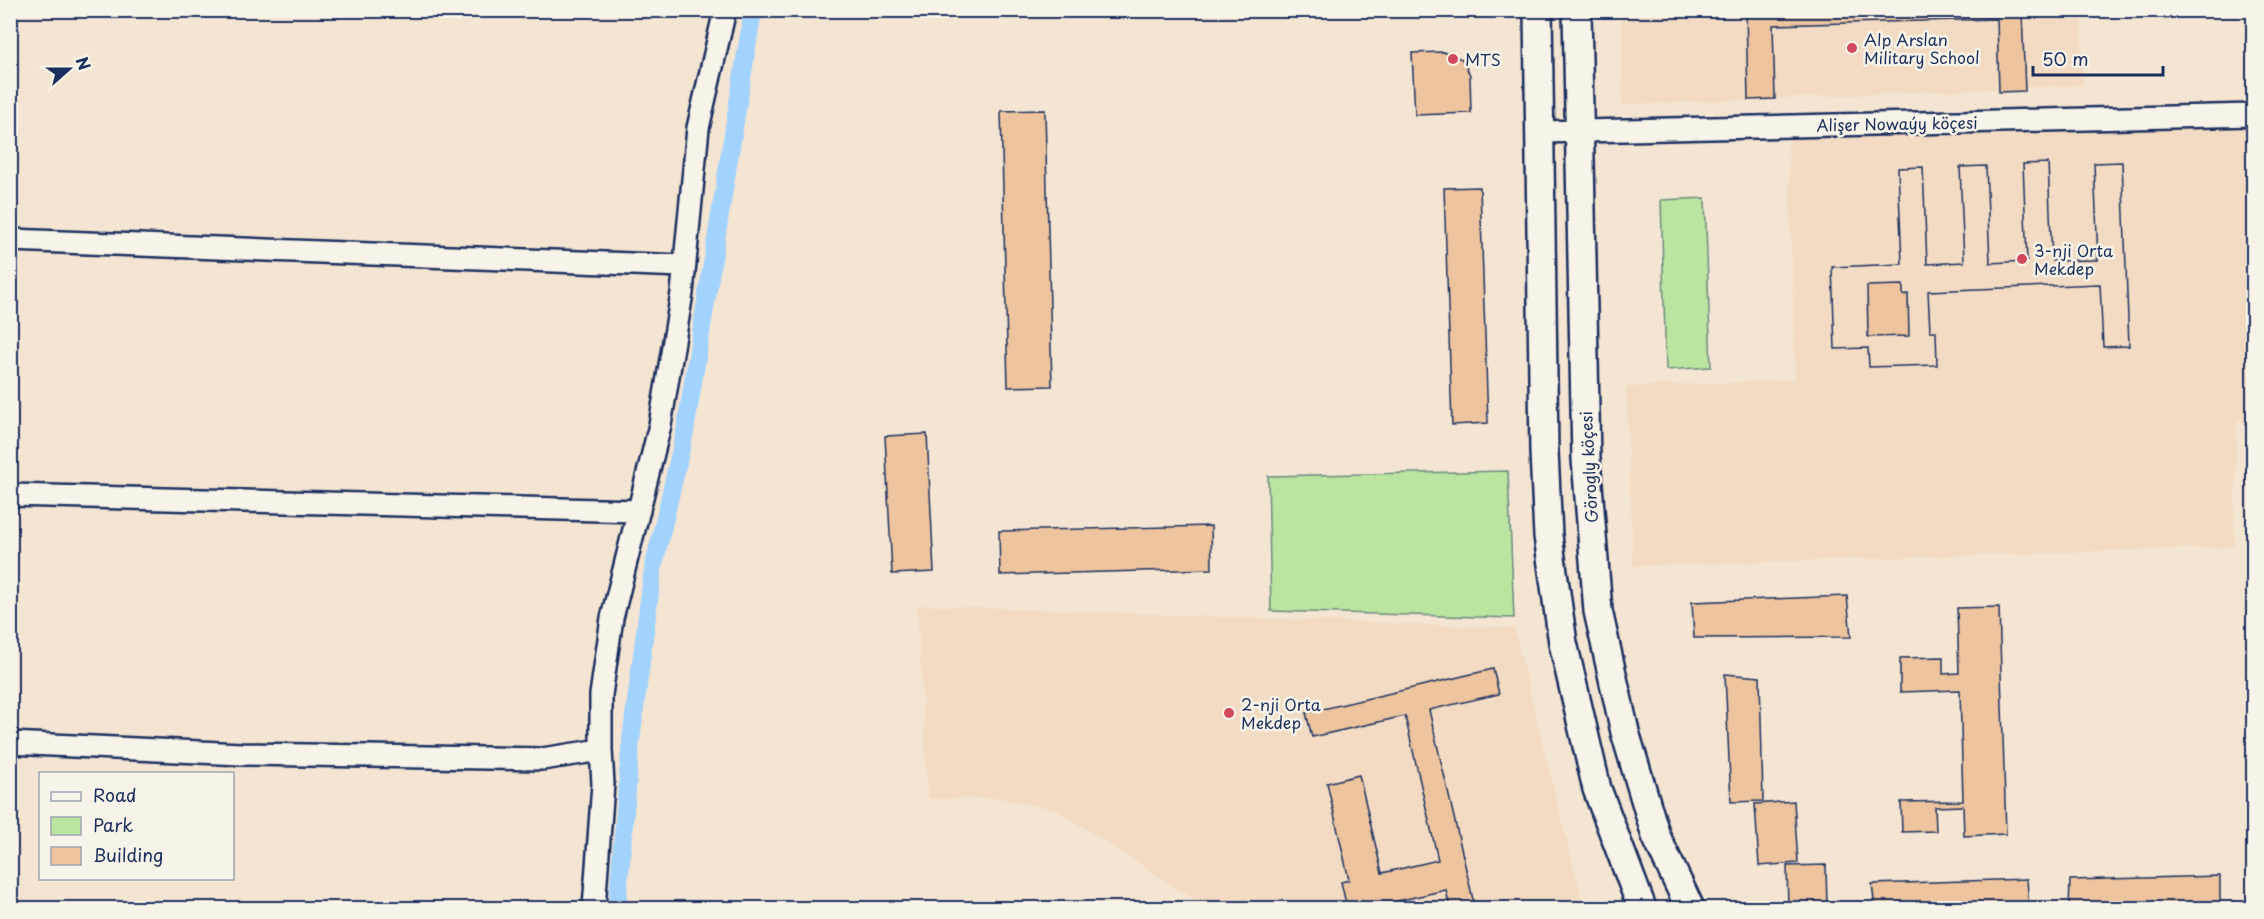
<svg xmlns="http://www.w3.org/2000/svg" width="2264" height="919" font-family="'Playpen Sans',sans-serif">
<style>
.built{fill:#f2dbc2}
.green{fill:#bae4a0;stroke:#6a8a7f;stroke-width:1.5}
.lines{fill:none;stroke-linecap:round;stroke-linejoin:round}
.canal{stroke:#a2d2fe;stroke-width:18}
.building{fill:#edc49d;stroke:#1b2f5e;stroke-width:1.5;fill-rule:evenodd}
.minor-casing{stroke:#1b2f5e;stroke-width:26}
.major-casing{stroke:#1b2f5e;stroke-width:32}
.minor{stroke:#f7f3e8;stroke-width:21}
.major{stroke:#f7f3e8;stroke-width:27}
.poi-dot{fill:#d1495b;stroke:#f7f3e8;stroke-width:2}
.labels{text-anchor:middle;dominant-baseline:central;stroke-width:5;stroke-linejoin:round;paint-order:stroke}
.poi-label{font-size:16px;fill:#1b2f5e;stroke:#f7f3e8;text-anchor:start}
.street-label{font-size:16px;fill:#1b2f5e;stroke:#f7f3e8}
</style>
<rect width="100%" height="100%" fill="#f4e5d2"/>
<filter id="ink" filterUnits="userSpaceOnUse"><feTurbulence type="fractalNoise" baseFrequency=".0167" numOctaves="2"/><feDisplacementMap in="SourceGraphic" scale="12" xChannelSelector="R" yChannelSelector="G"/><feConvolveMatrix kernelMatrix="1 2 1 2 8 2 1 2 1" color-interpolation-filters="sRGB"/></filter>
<g filter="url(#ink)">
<path class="built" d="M1622,11h459l2,74 -461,20z
M2253,126l1,297 -17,-2 -3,126 -601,19 -7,-179 169,-7 -7,-243z
M917,605l597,23 70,280h-377l-150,-98 -57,-12 -72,1z"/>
<path class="green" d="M1705,198l6,169 -45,3 -5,-170z
M1508,471l6,147 -243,-7 -3,-135z"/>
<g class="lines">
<path class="canal" d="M617,908l14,-168 22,-171 32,-137 68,-422"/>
</g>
<path class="building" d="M1746,10h276l3,81 -26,1 -2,-73 -224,6 2,74 -27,1z
M1443,52l19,7 8,16 1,38 -56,2 -3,-62z
M1045,110l7,276 -44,1 -7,-276z
M2122,162l7,184 -26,1 -3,-63 -172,7 2,40h6l1,34 -68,2 -1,-19 -33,1 -3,-82 70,-3 -4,-96 25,-1 4,97 37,-2 -4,-95 26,-1 4,97 37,-2 -4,-97 25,-1 4,98 46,-1 -4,-97zM1903,285v10l5,-1 1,42 -41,1 -1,-51z
M2122,162l7,184 -26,1 -3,-63 -172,7 2,40h6l1,34 -68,2 -1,-19 -33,1 -3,-82 70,-3 -4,-96 25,-1 4,97 37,-2 -4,-95 26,-1 4,97 37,-2 -4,-97 25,-1 4,98 46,-1 -4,-97z
M1480,187l8,236 -36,2 -8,-237z
M927,434l7,138 -42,2 -7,-138z
M1211,526l1,43 -212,6 -1,-44z
M1847,596l4,41 -157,1 -2,-36z
M1999,607l7,227 -42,2 -1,-30 -28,1 1,24 -34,1 -1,-30 62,-1 -3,-111 -60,2v-34l43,-1v17l16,-1 -2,-65z
M1493,669l6,25 -70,16 46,198h-25l-4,-18 -79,18h-20l-6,-26 8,-2 -22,-97 32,-8 23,98 56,-13 -33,-144 -93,21 -6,-24z
M1725,674l35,3 3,124 -32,1z
M1794,801l4,62 -39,3 -4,-62z
M1826,865l1,43h-39l-1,-42z
M2220,876v32h-151l1,-28z
M2027,879l2,29h-154l-3,-24z"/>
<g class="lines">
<defs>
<path id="minor" d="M1541,132l713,-17
M10,240l674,26
M10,495l629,16
M10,743l231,11 301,5 59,-9
M594,908l9,-124 -2,-34v-55l11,-77 48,-193 22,-132 16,-165 27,-118"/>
<path id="major" d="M1538,10l6,442 4,84 15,107 34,146 45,119
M1577,10l9,449 12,152 27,121 31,104 34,72"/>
</defs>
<use href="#minor" class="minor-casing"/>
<use href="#major" class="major-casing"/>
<use href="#minor" class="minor"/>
<use href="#major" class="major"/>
</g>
</g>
<g class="poi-dot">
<circle cx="1852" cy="48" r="6"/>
<circle cx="1453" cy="59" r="6"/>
<circle cx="2022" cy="259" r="6"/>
<circle cx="1229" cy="713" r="6"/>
</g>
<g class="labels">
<g class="poi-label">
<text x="1864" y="39">Alp Arslan<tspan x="1864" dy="18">Military School</tspan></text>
<text x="1465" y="59">MTS</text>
<text x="2034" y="250">3-nji Orta<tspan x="2034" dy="18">Mekdep</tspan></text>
<text x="1241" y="704">2-nji Orta<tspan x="1241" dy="18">Mekdep</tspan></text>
</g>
<g class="street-label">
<text transform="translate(1897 123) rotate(-1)">Alişer Nowaýy köçesi</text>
<text transform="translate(1588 467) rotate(-93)">Görogly köçesi</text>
</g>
</g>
<rect width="2264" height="919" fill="none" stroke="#f7f3e8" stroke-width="36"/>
<rect x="18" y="18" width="2228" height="883" fill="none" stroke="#1b2f5e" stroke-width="2" filter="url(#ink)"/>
<rect x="39" y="772" width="195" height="108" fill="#f7f3e8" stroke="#9fa5b1" stroke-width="1.5"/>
<rect x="51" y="792" width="30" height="9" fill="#f7f3e8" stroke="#9fa5b1" stroke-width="1.5"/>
<text x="93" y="802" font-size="18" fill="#1b2f5e">Road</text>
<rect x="51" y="817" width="30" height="18" fill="#bae4a0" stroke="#9fa5b1" stroke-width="1.5"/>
<text x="93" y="832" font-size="18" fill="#1b2f5e">Park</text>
<rect x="51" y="847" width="30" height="18" fill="#edc49d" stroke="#9fa5b1" stroke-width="1.5"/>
<text x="93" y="862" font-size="18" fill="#1b2f5e">Building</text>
<g transform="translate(69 69) rotate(69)" stroke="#f7f3e8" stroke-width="4.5" paint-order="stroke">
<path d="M0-4.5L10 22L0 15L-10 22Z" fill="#1b2f5e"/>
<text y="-9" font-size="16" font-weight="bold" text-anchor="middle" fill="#1b2f5e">N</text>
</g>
<path d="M2033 66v9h130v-9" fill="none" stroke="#1b2f5e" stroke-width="3"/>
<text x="2042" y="66" font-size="18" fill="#1b2f5e" stroke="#f7f3e8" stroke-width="4.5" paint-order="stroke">50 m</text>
</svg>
